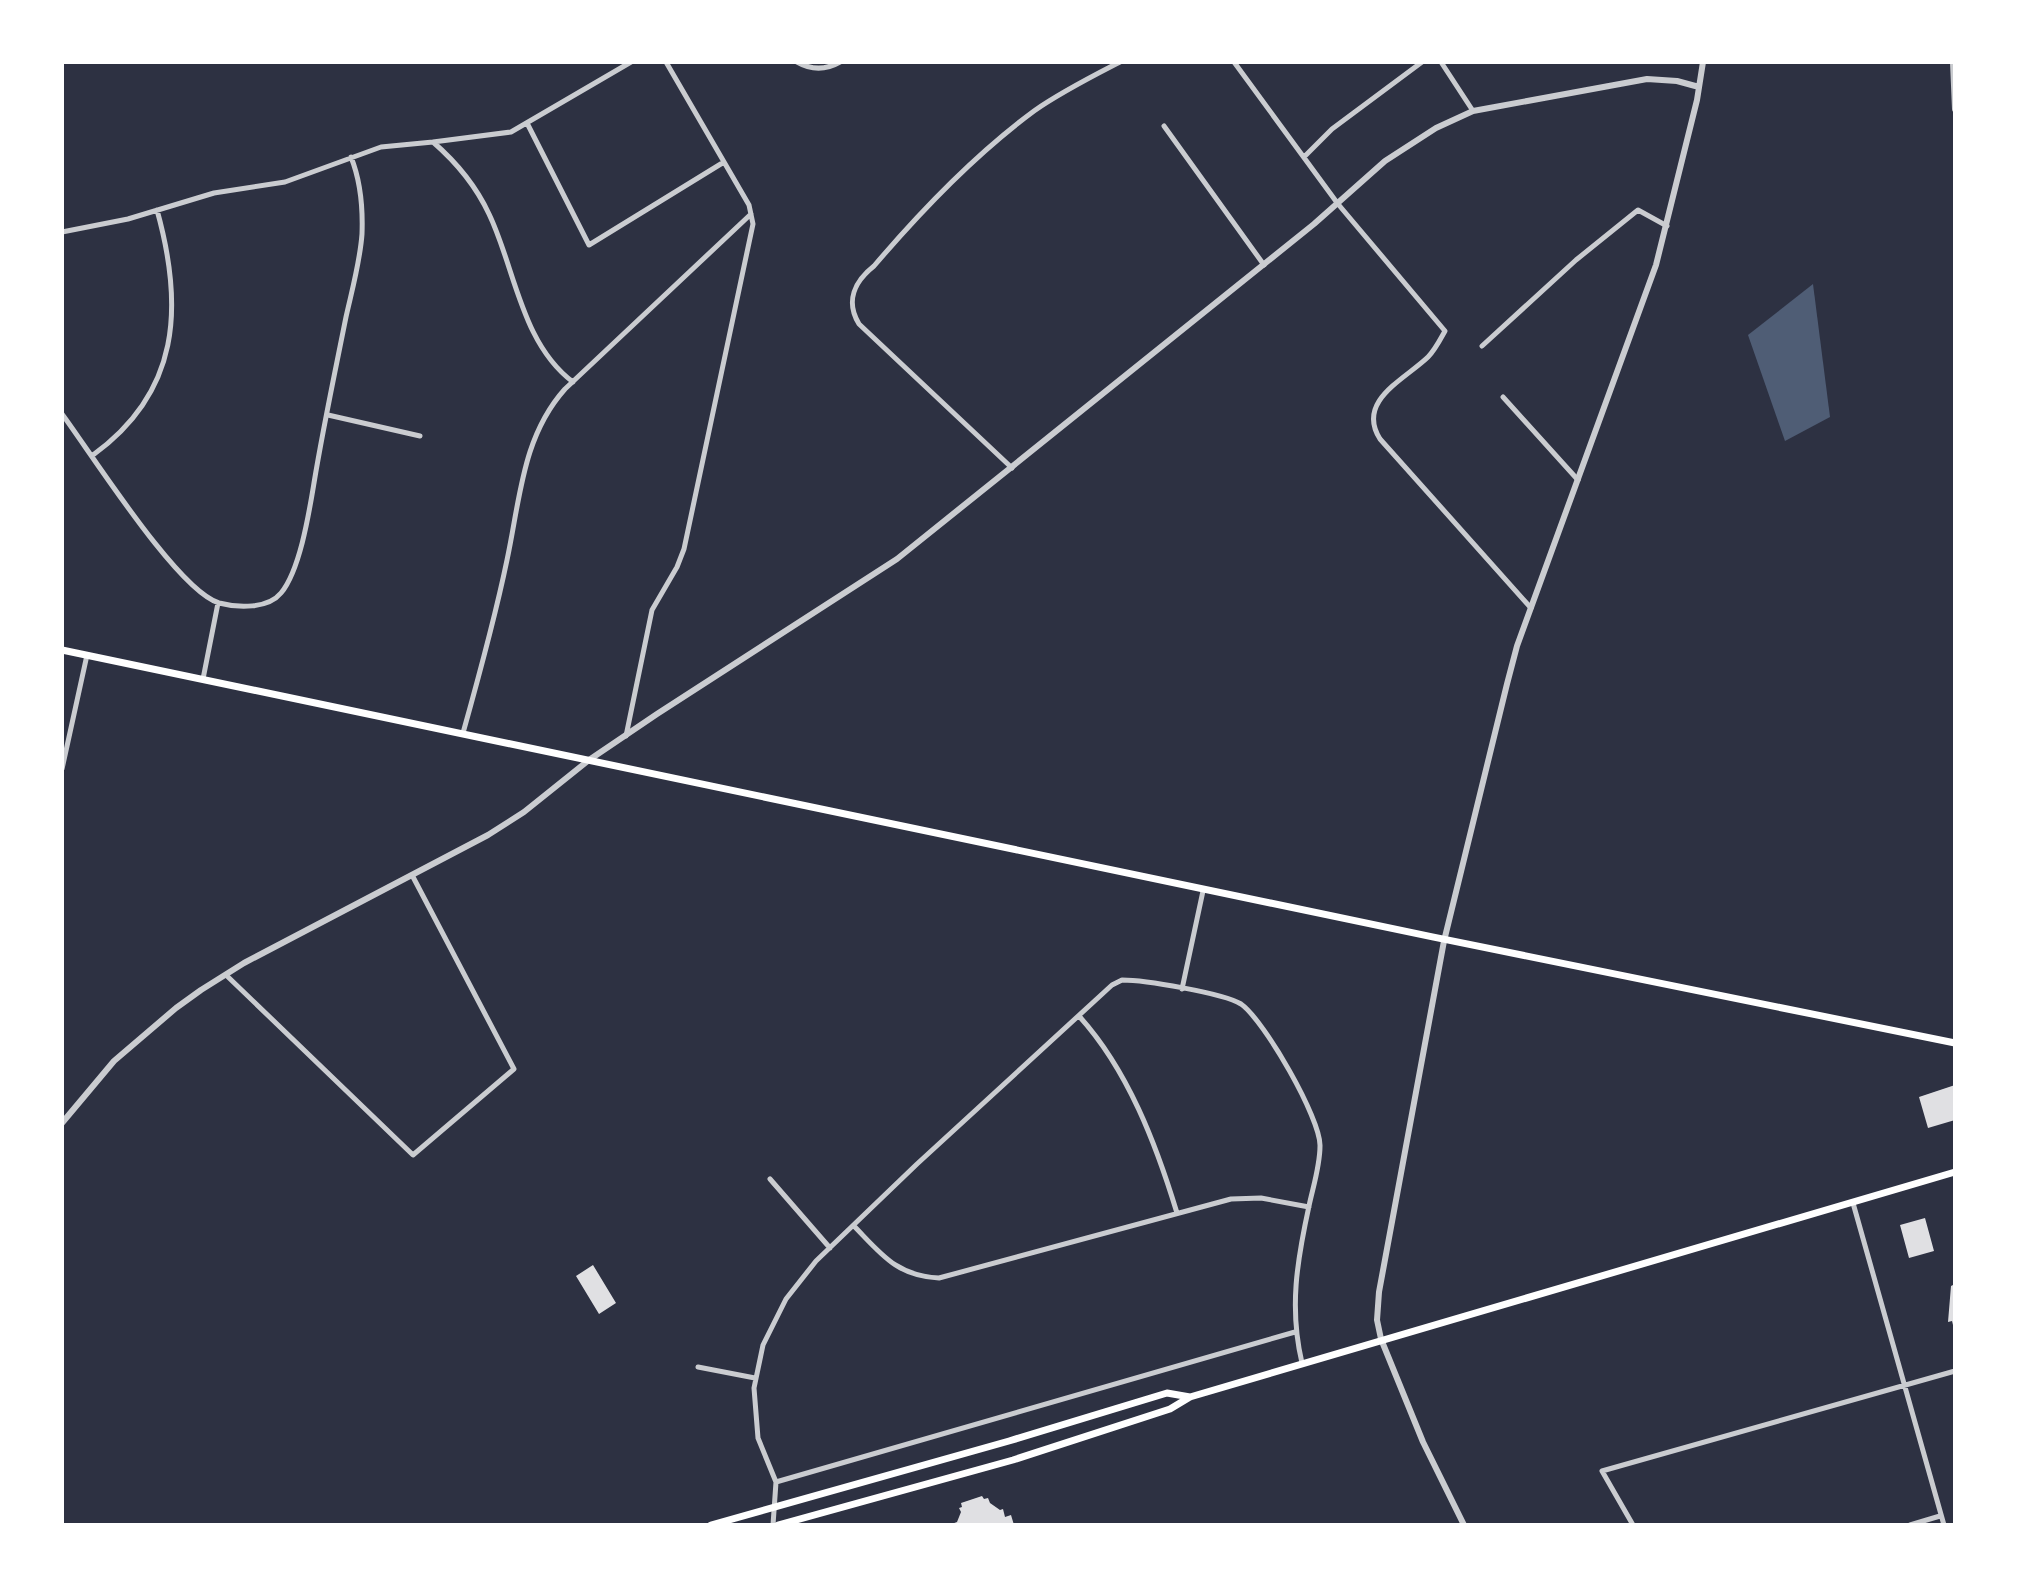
<svg xmlns="http://www.w3.org/2000/svg" width="2017" height="1587" font-family="Commissioner,sans-serif">
<style>
.water{fill:#4f5d75}
.building{fill:#e0e0e3}
.lines{fill:none;stroke-linecap:round;stroke-linejoin:round}
.minor{stroke:#caccd0;stroke-width:5}
.tertiary{stroke:#caccd0;stroke-width:6}
.primary{stroke:#fff;stroke-width:7}
</style>
<rect width="100%" height="100%" fill="#2d3142"/>
<path class="water" d="M1813,284l17,133 -45,24 -37,-106z"/>
<path class="building" d="M1955,1085v35l-27,8 -9,-31z
M1925,1218l9,33 -25,7 -9,-33z
M593,1265l23,38 -17,11 -23,-38z
M1955,1284v45h-1l-2,-8 -4,1 3,-36z
M982,1496l2,3 4,-1 2,5 10,7 3,-1 2,8 6,-2 3,10h-65l8,-3 4,-10 -2,-4 3,-1 -1,-4z"/>
<g class="lines">
<path class="minor" d="M797,62c14,8 29,8 43,0
M1234,62l104,142 107,127c-5,9 -10,19 -17,26 -24,23 -72,44 -48,82l151,169
M1441,62l32,49
M527,123l62,122 135,-83
M1164,126l100,139
M433,142l78,-10 120,-70
M1304,157l28,-28 90,-67
M62,232l66,-13 86,-26 71,-11 96,-35 52,-5c23,20 43,44 56,72 26,54 32,129 84,168
M1482,346l94,-86 62,-50 29,16
M1503,397l75,83
M62,414c29,39 116,177 157,189 19,5 49,6 62,-10 19,-23 28,-80 33,-110 9,-55 21,-111 32,-166 6,-27 14,-55 16,-83 1,-27 -1,-52 -11,-77
M328,415l92,21
M93,455c87,-63 91,-148 64,-245
M1012,468l-153,-144c-14,-23 -4,-43 15,-58 46,-54 103,-113 160,-155 27,-19 57,-34 86,-49
M203,679l15,-76
M463,733c16,-57 32,-115 44,-173 13,-60 15,-123 58,-171l186,-175
M626,736l26,-126 25,-43 7,-18 69,-325 -4,-19 -83,-143
M62,769l25,-114
M226,975l187,180 101,-86 -102,-194
M1182,989l21,-98
M1079,1016c49,54 77,128 98,197
M770,1179l60,69
M1853,1203l91,322
M854,1226c28,29 43,50 85,52l292,-79 30,-1 48,9
M698,1367l57,11
M776,1482l519,-150
M773,1525l3,-43 -18,-44 -4,-50 9,-43 23,-46 30,-38 101,-97 195,-179 10,-5c22,0 101,13 119,24 23,16 80,115 79,142 0,20 -7,41 -11,60 -12,55 -20,102 -7,157
M1633,1525l-31,-54 353,-100
M1910,1525l30,-9"/>
<path class="tertiary" d="M1953,62l2,47
M62,1123l52,-62 62,-53 25,-18 43,-27 244,-128 36,-23 65,-52 68,-46 240,-155 417,-335 71,-63 51,-33 37,-17 174,-32 30,2 22,6
M1464,1525l-41,-83 -42,-103 -4,-19 2,-28 65,-351 63,-257 10,-38 139,-381 41,-165 6,-38"/>
<path class="primary" d="M62,650c631,132 1261,267 1893,393
M711,1525l298,-84 158,-48 23,4
M778,1525l235,-65 157,-51 20,-12 765,-225"/>
</g>
<rect width="2017" height="1587" fill="none" stroke="#ffffff" stroke-width="128"/>
</svg>
